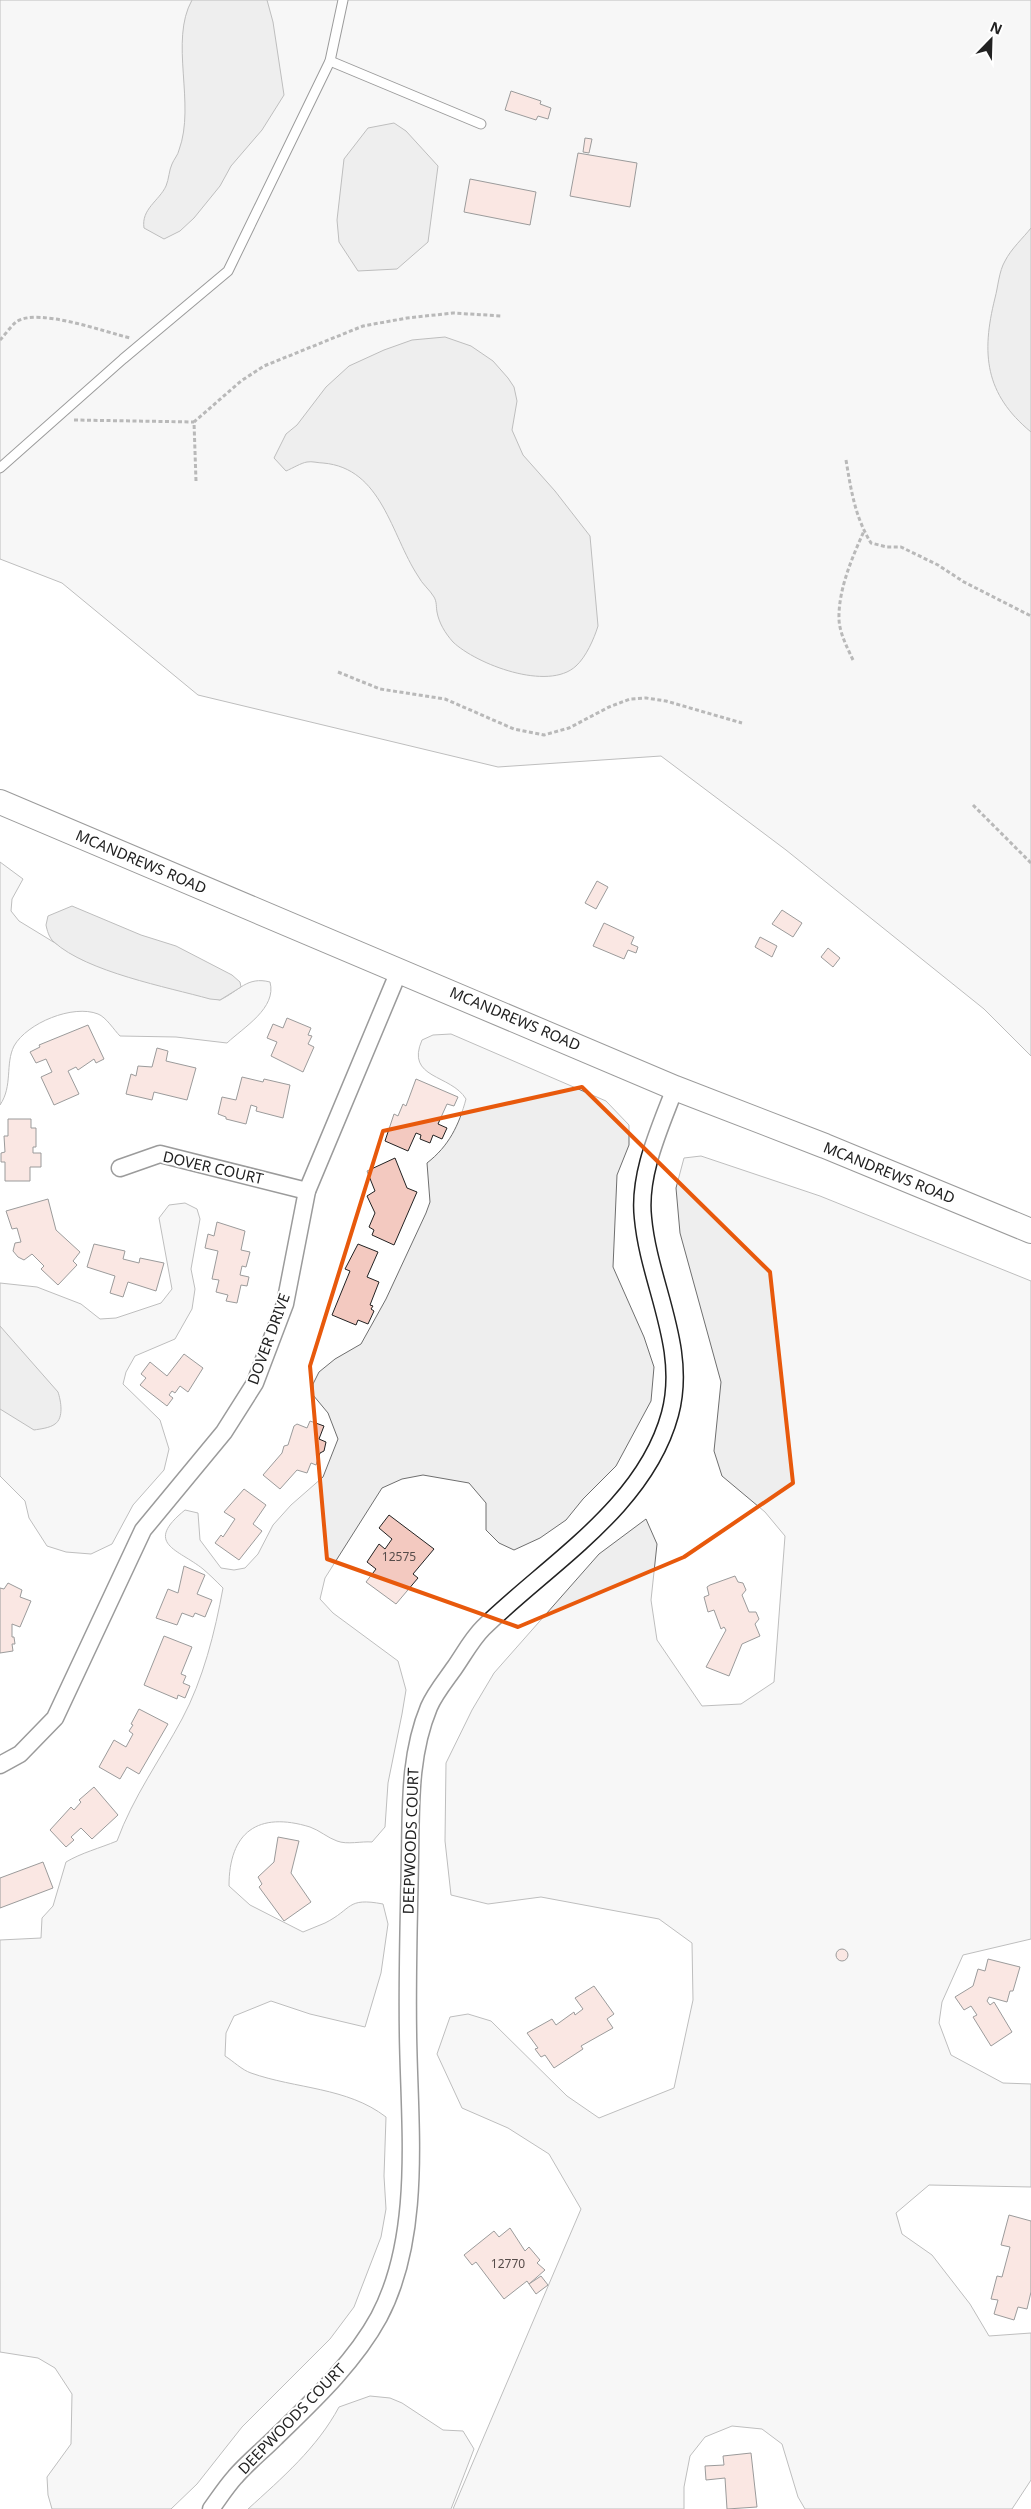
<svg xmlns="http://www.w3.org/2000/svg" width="1031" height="2509" viewBox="0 0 1031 2509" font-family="'Noto Sans',sans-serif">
	<rect width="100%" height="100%" fill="#fff"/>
	<g fill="#eee" stroke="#6f6f6f">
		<path d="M0 0H1031V1056L984 1009 786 850 661 756 498 767 198 695 62 583 0 559Z"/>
		<path d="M0 862 23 879 12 899 11 911 19 921 83 960 121 974 220 1000C239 991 247 976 270 982 277 1008 244 1027 227 1043L176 1037 120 1036C114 1030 106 1017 98 1014 73 1004 27 1023 14 1046 5 1064 13 1086 0 1105Z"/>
		<path d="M451 1034 606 1101 629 1125V1145L617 1175 613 1267 644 1337 654 1367 651 1401 616 1466 583 1499 566 1520 540 1538 514 1550 499 1543 486 1530V1503L469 1483 423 1475 402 1479 382 1488 325 1578 320 1599 333 1613 398 1661 406 1690 402 1714 388 1783 385 1827 372 1842C362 1841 347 1845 337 1841 328 1838 319 1830 310 1827 258 1811 229 1832 229 1886L250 1905 303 1932C310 1929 318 1926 325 1923 353 1909 346 1897 383 1904L388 1924 381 1973 365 2027 310 2014 271 2001 234 2016 226 2033 225 2056C233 2061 242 2070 251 2073 296 2089 347 2087 386 2117L384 2176 386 2209 381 2237 354 2307 330 2339 242 2427 197 2484 171 2509H52L48 2495 47 2477 71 2444 72 2394 55 2368 38 2358 0 2352V1940L41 1938 42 1918 53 1906 66 1862C81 1853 100 1848 117 1841 133 1797 160 1760 182 1719 203 1680 215 1632 223 1588 216 1581 210 1575 203 1569 178 1549 143 1544 185 1510L198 1513 200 1540 221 1568 234 1570 245 1568 258 1554 273 1525 291 1505 323 1477 338 1439 328 1413 313 1395V1384L319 1372 335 1359 361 1344 386 1299 426 1213 430 1202 427 1163C449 1146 459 1125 466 1099 451 1074 405 1079 422 1040L433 1035Z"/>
		<path d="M701 1156 820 1196 1031 1281V1939L963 1955 942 2002 939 2023 951 2055 1003 2083 1031 2084V2187L929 2185 896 2213 902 2234 932 2255 970 2304 989 2336 1031 2333V2480L1012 2509H805L798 2497 782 2444 762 2429 732 2426 705 2437 690 2456 684 2487V2509H453L581 2209 549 2154 508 2128 462 2108 437 2054 450 2017 468 2014 491 2021 567 2096 599 2118 674 2088 693 2000 692 1943 659 1919 541 1897 488 1904 451 1895 445 1841 446 1763 472 1710 494 1673 599 1554 646 1519 657 1544 651 1600 657 1640 702 1706 741 1704 774 1682 785 1536 765 1512 722 1476 714 1451 721 1382 680 1233 676 1188 684 1158Z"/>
		<path d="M185 1203 197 1209 200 1219 191 1269 195 1289 192 1309 175 1339 135 1356 126 1372 123 1384 160 1420 169 1449 164 1470 133 1505 112 1544 91 1554 66 1552 47 1546 29 1518 25 1501 0 1476V1283L37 1287 81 1304 100 1319 116 1318 161 1303 172 1289 159 1218 169 1205Z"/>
		<path d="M370 2396 390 2398 402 2403 443 2430 463 2431 474 2449 451 2509H248C282 2478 317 2448 339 2407Z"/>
	</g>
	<g fill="#d9d9d9" stroke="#6f6f6f">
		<path d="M192 0H267L273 22 284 95 262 130 231 166 220 186 194 218 180 231 164 239 144 228C141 209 159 201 166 186 169 179 169 170 172 164 174 159 178 155 179 150 196 104 169 41 192 0Z"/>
		<path d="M394 123 406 131 438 166 428 242 397 269 358 271 339 242 337 220 344 159 368 128Z"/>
		<path d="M1031 228V432C985 394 981 354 995 298 998 287 999 271 1005 261 1011 249 1023 238 1031 228Z"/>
		<path d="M445 337 471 346 493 361 508 378 514 387 517 401 512 430 523 455 555 491 590 536 598 626C594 639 586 657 576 666 548 692 476 664 453 642 445 633 439 623 437 612 436 607 437 602 434 597 430 590 422 584 418 576 391 535 382 468 323 463 318 463 312 461 307 462 301 463 293 468 286 471L274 458 286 434 297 425 326 387 349 366 384 350 412 340Z"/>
		<path d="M72 906 141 935 176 946 232 975 240 982 241 987 220 1000 210 999C167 987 87 972 54 942 49 938 47 930 46 925L48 916Z"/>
		<path d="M0 1326 58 1392C61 1401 64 1418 55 1424 50 1428 40 1429 34 1430L0 1409Z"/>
	</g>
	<g fill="#f3c9c0" stroke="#222">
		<path d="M511 91 541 101 540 104 551 108 548 119 538 116 536 120 505 110Z"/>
		<path d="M585 138 592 139 589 153 583 152Z"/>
		<path d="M578 153 637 163 630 207 570 196Z"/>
		<path d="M470 179 536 192 530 225 464 212Z"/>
		<path d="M597 881 608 887 596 909 585 903Z"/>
		<path d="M782 910 802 923 793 937 772 924Z"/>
		<path d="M604 923 634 937 631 944 638 947 636 953 628 950 624 959 593 946Z"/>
		<path d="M760 937 777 946 772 957 755 947Z"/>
		<path d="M828 948 840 958 833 967 821 957Z"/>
		<path d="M287 1018 311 1028 308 1035 312 1036 308 1044 314 1047 303 1072 271 1056 277 1042 267 1038 273 1024 283 1028Z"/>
		<path d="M88 1025 104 1059 96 1063 94 1059 78 1070 76 1067 68 1071 79 1094 54 1105 41 1077 52 1072 46 1059 36 1063 30 1052 40 1047 39 1045Z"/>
		<path d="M157 1048 168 1051 166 1061 196 1068 187 1100 154 1092 152 1100 126 1094 131 1074 136 1076 138 1066 152 1067Z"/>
		<path d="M242 1077 263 1082 264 1079 290 1085 283 1118 256 1111 257 1107 251 1105 246 1124 226 1119V1117L218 1114 222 1097 236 1100Z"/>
		<path d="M416 1079 458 1097 454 1106 447 1104 438 1124 447 1128 442 1139 433 1135 430 1143 420 1139 421 1135 416 1133 408 1151 385 1141 394 1114 398 1116 403 1104 406 1106Z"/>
		<path d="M8 1119H31V1128H36V1147H33V1153H41V1167H30V1181H5V1162H1V1153L5 1152 4 1136H8Z"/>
		<path d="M395 1158 407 1188 417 1192 394 1245 372 1235 374 1230 369 1227 375 1213 367 1196 375 1191 367 1171Z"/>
		<path d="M48 1199 56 1230 80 1252 73 1261 77 1265 58 1285 41 1269 44 1266 32 1254 24 1260 18 1257 13 1251 15 1243 21 1242 17 1228 12 1229 6 1211Z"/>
		<path d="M217 1222 245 1231 241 1250 250 1252 246 1267 242 1266 240 1275 249 1277 247 1286 241 1285 237 1303 226 1301 228 1295 216 1292 219 1280 212 1279 218 1251 205 1248 208 1234 214 1236Z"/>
		<path d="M94 1244 125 1251 123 1259 139 1263 140 1258 164 1263 156 1291 128 1282 123 1297 110 1293 115 1276 87 1267Z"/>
		<path d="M358 1244 378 1252 367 1277 379 1282 370 1305 373 1306 371 1309 374 1311 368 1324 358 1320 356 1325 332 1315 350 1271 345 1269Z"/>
		<path d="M184 1354 203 1368 188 1392 180 1386 175 1393 172 1391 169 1395 173 1398 167 1406 140 1385 146 1378 141 1374 150 1362 167 1376Z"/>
		<path d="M310 1421 324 1426 319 1439 326 1442 324 1451 320 1453 316 1465 311 1463 307 1473 297 1470 280 1489 263 1475 282 1453 284 1446 288 1445 294 1426 297 1424 307 1428Z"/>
		<path d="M244 1489 266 1505 253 1524 262 1531 239 1560 215 1543 221 1535 223 1537 235 1519 224 1512Z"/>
		<path d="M389 1515 434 1549 413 1574 418 1578 396 1604 366 1582 376 1569 367 1562 379 1544 385 1549 392 1539 379 1528Z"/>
		<path d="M184 1566 205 1575 197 1594 212 1600 205 1617 195 1613 193 1617 182 1613 177 1625 156 1618 168 1589 178 1593Z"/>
		<path d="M735 1576 738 1582 743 1583 746 1590 742 1595 749 1612H756L759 1619 755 1624 760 1636 742 1644 729 1676 706 1667 726 1630 724 1627 721 1629 714 1610 708 1612 704 1597 709 1595 707 1587 710 1585Z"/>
		<path d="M8 1583 22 1590 20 1597 31 1601 20 1627 12 1624V1637H14L15 1644H12L13 1651 0 1653V1588L4 1589Z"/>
		<path d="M164 1636 192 1647 181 1674 186 1676 183 1683 190 1686 185 1698 178 1695 177 1699 144 1685Z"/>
		<path d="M139 1709 168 1724 139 1774 127 1767 120 1779 99 1767 114 1740 126 1747 133 1734 129 1731 133 1725 131 1724Z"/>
		<path d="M94 1787 118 1815 92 1839 81 1828 71 1837 74 1840 66 1847 50 1830 71 1807 74 1810 81 1802 79 1800Z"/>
		<path d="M278 1837 299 1841 291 1873 311 1902 284 1921 259 1887 262 1884 258 1877 274 1862Z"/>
		<path d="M43 1862 53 1888 0 1908V1878Z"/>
		<circle cx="842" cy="1955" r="6"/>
		<path d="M988 1959 1020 1967 1013 1991H1010L1007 2002 989 1997 987 2001 990 2005 994 2002 1012 2032 991 2046 973 2017 977 2015 971 2006 964 2010 955 1997 973 1986 978 1969 985 1971Z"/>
		<path d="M594 1986 614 2014 607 2019 613 2028 581 2046 583 2049 554 2068 545 2055 541 2057 535 2049 538 2048 527 2033 552 2019 556 2025 574 2012 575 2015 583 2009 575 1998Z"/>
		<path d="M1009 2215 1031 2221V2292L1027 2309 1018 2307 1014 2320 994 2314 998 2300 991 2299 997 2276 1002 2277 1010 2247 1001 2245Z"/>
		<path d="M510 2228 525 2251 529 2247 540 2260 537 2263 545 2270 529 2284 527 2281 504 2299 476 2262 472 2265 464 2255 494 2231 499 2237Z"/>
		<path d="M541 2276 548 2285 536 2294 529 2284Z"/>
		<path d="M751 2453 757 2507 727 2509 725 2478 706 2480 705 2466 724 2465 723 2456Z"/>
	</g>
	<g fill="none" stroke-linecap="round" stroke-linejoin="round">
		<g stroke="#222" stroke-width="11">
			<g id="lane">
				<path d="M330 61 481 124"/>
				<path d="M0 468 123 359 228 271 330 61 343 0"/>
			</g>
		</g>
		<g stroke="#222" stroke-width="19">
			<g id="street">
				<path d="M120 1168 160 1154 307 1191"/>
				<path d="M0 1765 20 1754 55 1718 143 1530 224 1432 255 1383 285 1304 307 1191 399 971"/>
				<path d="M211 2509C219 2498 226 2487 235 2477 247 2463 262 2451 275 2438 312 2402 354 2363 379 2317 423 2234 409 2124 408 2033 407 1974 409 1916 410 1857 411 1806 409 1755 429 1707 435 1693 446 1680 455 1667 464 1654 472 1639 483 1628 548 1564 645 1507 670 1414 688 1347 649 1284 643 1218 638 1174 660 1128 675 1088"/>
			</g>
		</g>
		<g stroke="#222" stroke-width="26">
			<path id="secondary" d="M0 802 675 1088 825 1146 1031 1231"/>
		</g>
		<g stroke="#646464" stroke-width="3" stroke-dasharray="4 2.5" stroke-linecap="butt">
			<path d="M0 340C5 335 10 327 16 322 37 307 105 332 130 338"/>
			<path d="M74 420 194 422"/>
			<path d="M846 460C851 490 855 517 871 543L887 547H901L938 565 964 582 1031 616"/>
			<path d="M196 481 194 422 241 381 264 366 363 326 407 318 453 313 502 316"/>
			<path d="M853 660C847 647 840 634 839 620 838 590 852 558 864 531"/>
			<path d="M338 672 380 689 445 699 514 729 544 735 569 728 609 707 630 699 646 698 666 701 742 723"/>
			<path d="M973 805 1031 863"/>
		</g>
		<use href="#lane" stroke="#fff" stroke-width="9"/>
		<use href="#street" stroke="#fff" stroke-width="16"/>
		<use href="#secondary" stroke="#fff" stroke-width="24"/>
	</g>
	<path d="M0 0H1031V2509H0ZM582 1087 770 1272 793 1483 684 1557 518 1627 327 1559 310 1366 383 1131Z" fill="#fff" fill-opacity=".55" fill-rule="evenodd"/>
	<path fill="none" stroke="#e8590c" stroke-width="4" stroke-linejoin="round" d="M582 1087 770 1272 793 1483 684 1557 518 1627 327 1559 310 1366 383 1131Z"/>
	<g text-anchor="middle" stroke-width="4" stroke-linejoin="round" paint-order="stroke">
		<g font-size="12" fill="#564c4a">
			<text x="399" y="1561">12575</text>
			<text x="508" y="2268">12770</text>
		</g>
		<g font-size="15" fill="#222" stroke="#fff">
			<text transform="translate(141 862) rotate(23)" y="5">MCANDREWS ROAD</text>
			<text transform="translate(515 1019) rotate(23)" y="5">MCANDREWS ROAD</text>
			<text transform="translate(213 1168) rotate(13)" y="5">DOVER COURT</text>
			<text transform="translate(889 1173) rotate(22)" y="5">MCANDREWS ROAD</text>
			<text transform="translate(269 1339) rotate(-70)" y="5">DOVER DRIVE</text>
			<text transform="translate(411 1841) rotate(-88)" y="5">DEEPWOODS COURT</text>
			<text transform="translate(292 2419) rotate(-46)" y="5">DEEPWOODS COURT</text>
		</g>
	</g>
	<g transform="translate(991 40) rotate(23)" stroke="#ffffff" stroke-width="4" paint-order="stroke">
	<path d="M0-4L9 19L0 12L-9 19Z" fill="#222222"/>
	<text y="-8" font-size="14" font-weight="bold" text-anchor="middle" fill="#222222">N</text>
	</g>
</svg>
